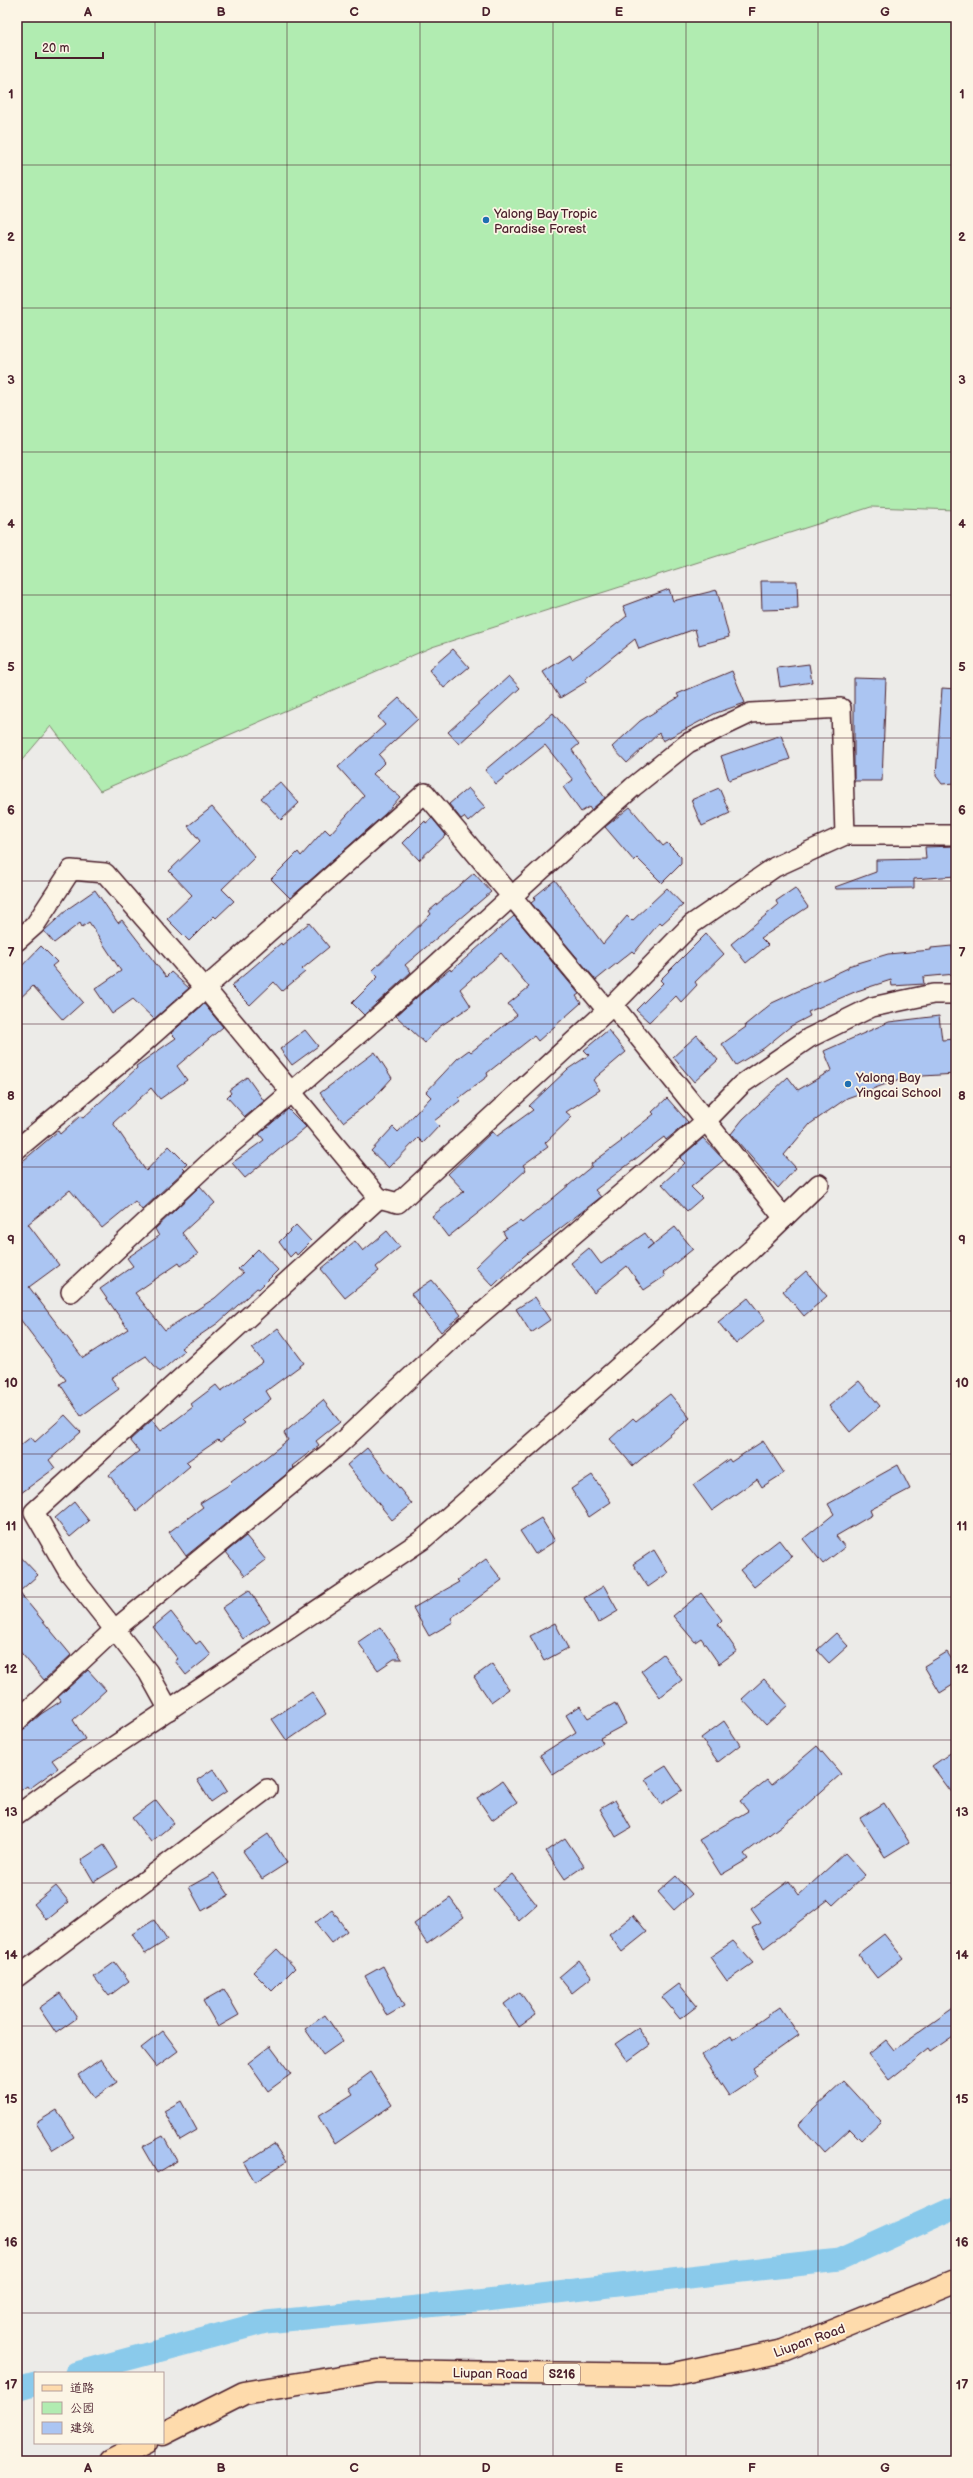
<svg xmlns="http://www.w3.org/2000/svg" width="973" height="2478" viewBox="0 0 973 2478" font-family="'Balsamiq Sans','LXGW WenKai TC',sans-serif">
	<rect width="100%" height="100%" fill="#ecebe8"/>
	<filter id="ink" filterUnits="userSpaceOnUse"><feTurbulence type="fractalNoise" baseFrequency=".025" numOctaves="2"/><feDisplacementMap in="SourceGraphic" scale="8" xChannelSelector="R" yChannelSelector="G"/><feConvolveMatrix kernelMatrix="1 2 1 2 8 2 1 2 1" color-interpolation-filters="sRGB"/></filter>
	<g filter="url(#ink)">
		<path fill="#b1ecb1" stroke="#7e866e" d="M17 17H956V510L871 507 432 647 100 791 51 726 17 766Z"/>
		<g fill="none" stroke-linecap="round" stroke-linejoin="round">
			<g stroke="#8acaeb" stroke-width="23">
				<path d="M76 2373 266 2322 478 2301 839 2260 956 2207"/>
				<path d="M17 2389 35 2384"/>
			</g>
		</g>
		<g fill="#abc5f2" stroke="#4a1f2b">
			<path d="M761 581H797L798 609 762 610Z"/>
			<path d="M669 589 673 601 717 590 729 637 699 645 695 629 639 649 635 639 585 679 586 682 560 698 543 672 570 655 572 659 627 616 623 606Z"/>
			<path d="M453 649 469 667 444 688 429 670Z"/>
			<path d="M809 664 812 682 780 687 777 668Z"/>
			<path d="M732 671 745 703 716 713 663 741 659 733 627 763 612 747 640 721 679 697 677 694Z"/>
			<path d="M509 676 520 688 459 744 448 732Z"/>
			<path d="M854 678 886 679 882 781H854Z"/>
			<path d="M942 688 956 689V783L942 784 936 776Z"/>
			<path d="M399 698 418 719 379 755 385 762 373 774 400 797 385 814 290 898 271 879 298 852 301 856 325 829 330 834 364 796 338 767 385 725 378 717Z"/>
			<path d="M553 713 579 744 572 750 605 798 591 810 589 807 581 812 563 787 573 780 545 745 496 784 485 770Z"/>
			<path d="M781 735 790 759 729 780 721 756Z"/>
			<path d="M280 782 299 803 281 820 261 798Z"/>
			<path d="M468 788 485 807 468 822 464 817 461 819 449 804Z"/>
			<path d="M719 788 730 813 702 826 691 800Z"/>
			<path d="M212 807 255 857 222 889 234 901 216 918 214 916 189 941 167 919 192 895 169 871 200 841 188 826Z"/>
			<path d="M630 807 663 846 667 843 681 857V864L662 883 637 858 634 861 605 827Z"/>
			<path d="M432 818 446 835 419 860 403 843 425 821 426 823Z"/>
			<path d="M956 846V876L914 879V888L836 889 835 887 876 872V860L926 859 925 847Z"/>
			<path d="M474 873 491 892 405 965 411 972 364 1015 352 1003 378 977 372 971 431 914 429 911Z"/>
			<path d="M555 880 603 944 627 916 632 921 667 888 683 905 662 924 660 922 634 953 632 951 596 980 531 903 536 899 534 897Z"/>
			<path d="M795 888 808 907 761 938 768 945 746 963 731 944 778 905 776 901Z"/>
			<path d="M95 890 118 923 122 920 166 977 171 972 189 988 154 1019 133 999 112 1014 95 989 121 971 89 922 82 927 80 923 54 943 44 931 69 908Z"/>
			<path d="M514 916 579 994 576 996 581 1003 538 1041 534 1036 487 1073 488 1076 459 1098 461 1100 434 1121 439 1126 423 1143 418 1138 389 1168 371 1151 393 1127 398 1132 431 1097 426 1092 458 1058 469 1050 471 1052 517 1015 508 1004 529 987 501 953 460 989 471 1006 439 1027 425 1043 396 1016 434 982 450 969 451 971Z"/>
			<path d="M309 923 329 947 302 969 305 972 282 991 274 982 250 1005 231 986 281 943 282 945Z"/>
			<path d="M706 934 724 954 695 982 697 985 681 1002 676 996 649 1022 636 1010 663 983 660 980Z"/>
			<path d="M41 946 57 962 52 966 83 1002 63 1020 33 986 17 1001V971Z"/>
			<path d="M952 946 955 974 923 977 924 984 892 986 891 980 857 991 808 1012 810 1016 791 1026 764 1048 736 1065 722 1044 746 1027 745 1025 772 1003 848 968V966L888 954 931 950V948Z"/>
			<path d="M204 1004 223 1027 177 1066 187 1080 160 1099 151 1088 113 1123 146 1171 169 1146 187 1164 183 1168 185 1170 142 1210 135 1201 102 1228 70 1190 28 1224 59 1265 29 1287 83 1358 128 1329 100 1289 133 1266 127 1258 159 1236 155 1229 200 1186 215 1203 182 1233 198 1254 181 1266 179 1263 135 1293 165 1330 215 1298 243 1273 238 1269 258 1249 278 1270 259 1289 257 1288 218 1323 181 1348 184 1351 160 1372 146 1356 111 1378 119 1389 81 1416 60 1384 66 1380 17 1315V1166L58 1131 60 1134 80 1116 83 1118 137 1068 136 1066 176 1038 171 1033Z"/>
			<path d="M939 1016 942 1040 956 1039V1074L906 1077 847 1098 810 1124 784 1155 796 1168 778 1188 731 1134 743 1119 788 1077 798 1090 832 1070 824 1051 889 1022Z"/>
			<path d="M305 1030 318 1046 292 1065 280 1049Z"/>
			<path d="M608 1030 626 1052 593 1080 600 1090 566 1112 572 1117 545 1143 548 1147 523 1165 526 1170 482 1210 448 1237 432 1216 464 1191 448 1174 492 1132 497 1136 533 1110 529 1106 568 1069 589 1055 584 1050Z"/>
			<path d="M697 1035 718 1060 694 1082 673 1057Z"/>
			<path d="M375 1052 392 1078 373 1099 343 1122 320 1093Z"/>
			<path d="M247 1077 264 1101 245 1117 227 1097 231 1093 229 1090Z"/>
			<path d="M667 1098 688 1122 666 1140 664 1137 595 1190 601 1197 523 1257 493 1286 475 1267 506 1237 503 1232 520 1221 522 1223 552 1199 592 1166 591 1164 622 1141 621 1140 654 1114 652 1112Z"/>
			<path d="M288 1109 306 1127 245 1178 232 1163 264 1140 259 1134Z"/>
			<path d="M703 1138 724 1160 691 1187 702 1198 687 1211 662 1184 685 1163 680 1158Z"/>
			<path d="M296 1225 311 1241 297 1255 295 1252 290 1257 279 1242Z"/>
			<path d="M675 1227 693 1249 663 1273 665 1276 644 1290 627 1266 594 1293 571 1263 589 1248 601 1264 645 1233 653 1244 647 1249Z"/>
			<path d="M387 1231 400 1247 376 1267 379 1271 345 1298 321 1269 355 1241 363 1251Z"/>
			<path d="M806 1271 827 1296 804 1316 783 1291Z"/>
			<path d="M432 1280 461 1315 441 1332 411 1294Z"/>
			<path d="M535 1297 550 1320 531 1333 516 1309Z"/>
			<path d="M748 1298 765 1320 736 1344 718 1322Z"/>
			<path d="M278 1328 304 1363 266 1391 271 1399 242 1420 245 1423 220 1442 218 1440 186 1462 190 1466 137 1511 109 1475 139 1451 130 1440 152 1420 161 1431 193 1407 191 1404 216 1385 221 1391 263 1362 252 1348Z"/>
			<path d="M859 1381 880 1406 850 1432 829 1406Z"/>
			<path d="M670 1394 690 1418 633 1466 610 1439 633 1418 636 1421Z"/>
			<path d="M323 1400 340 1422 316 1441 319 1445 292 1466 294 1468 186 1556 169 1532 203 1507 200 1503 232 1483 231 1481 245 1471 246 1473 288 1440 284 1433Z"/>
			<path d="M65 1415 81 1432 49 1460 55 1468 17 1496V1448L31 1437 35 1442Z"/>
			<path d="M763 1441 784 1473 762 1487 757 1479 712 1511 693 1485 729 1459 731 1462Z"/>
			<path d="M367 1448 412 1504 392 1520 347 1465Z"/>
			<path d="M898 1465 910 1489 870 1510 872 1515 836 1536 845 1547 823 1564 803 1539 834 1514 828 1504Z"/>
			<path d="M592 1475 611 1502 589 1517 571 1489Z"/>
			<path d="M74 1502 89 1521 70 1537 55 1518Z"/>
			<path d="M541 1518 555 1541 535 1554 520 1531Z"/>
			<path d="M246 1536 266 1560 245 1576 226 1552Z"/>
			<path d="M779 1540 792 1557 754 1587 740 1570Z"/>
			<path d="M654 1550 668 1573 648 1587 633 1564Z"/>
			<path d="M17 1553 38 1575 19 1592 71 1655 44 1680 17 1648Z"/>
			<path d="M486 1559 502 1580 451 1618 453 1622 429 1636 413 1608 459 1582 457 1580Z"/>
			<path d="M604 1586 618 1611 598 1623 584 1598Z"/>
			<path d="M249 1590 270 1621 243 1639 222 1608Z"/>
			<path d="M701 1593 722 1620 718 1624 737 1651 719 1664 701 1638 695 1642 673 1616Z"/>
			<path d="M171 1612 196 1644 200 1641 211 1655 186 1675 175 1661 178 1659 153 1627Z"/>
			<path d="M555 1623 568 1648 544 1661 530 1636Z"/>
			<path d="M380 1627 402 1659H394L378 1670 358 1642Z"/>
			<path d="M836 1633 848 1646 829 1663 817 1650Z"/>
			<path d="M947 1652 956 1666V1683L940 1693 924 1666Z"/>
			<path d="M663 1654 682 1680 660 1697 641 1671Z"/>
			<path d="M492 1664 509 1689 491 1702 474 1677Z"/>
			<path d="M88 1670 106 1690 73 1720 85 1739 52 1760 58 1768 29 1789 27 1786 17 1793V1732L24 1729 41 1714 61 1701 58 1697Z"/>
			<path d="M764 1679 788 1705 766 1725 742 1699Z"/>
			<path d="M312 1692 326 1714 287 1741 272 1719Z"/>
			<path d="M615 1703 626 1724 600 1738 603 1743 553 1775 540 1755 576 1732 566 1715 580 1706 588 1718Z"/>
			<path d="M724 1721 740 1745 718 1762 701 1738Z"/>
			<path d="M817 1746 841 1774 795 1815 744 1854 748 1859 721 1875 699 1840 748 1811 740 1801 767 1780 771 1785Z"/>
			<path d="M956 1749V1798L932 1766Z"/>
			<path d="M666 1766 682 1790 661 1804 645 1779Z"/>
			<path d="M213 1769 227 1791 211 1802 197 1780Z"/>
			<path d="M502 1781 517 1802 492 1820 477 1798Z"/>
			<path d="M156 1800 174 1823 151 1842 132 1818Z"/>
			<path d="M615 1800 631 1828 616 1837 600 1809Z"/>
			<path d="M884 1803 909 1842 885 1857 860 1818Z"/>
			<path d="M268 1834 287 1863 262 1879 243 1851Z"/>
			<path d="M565 1838 584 1866 565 1879 546 1851Z"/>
			<path d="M104 1845 118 1867 94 1882 81 1860Z"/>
			<path d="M845 1853 865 1875 833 1905 828 1900 764 1948 752 1928 761 1923 751 1909 789 1881 799 1895Z"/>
			<path d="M214 1873 229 1895 202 1911 189 1887Z"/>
			<path d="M512 1874 537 1905 519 1921 493 1889Z"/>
			<path d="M676 1876 692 1894 674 1910 658 1892Z"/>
			<path d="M56 1886 69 1902 47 1920 34 1904Z"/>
			<path d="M450 1898 464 1917 427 1944 414 1924Z"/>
			<path d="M332 1910 347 1931 331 1943 315 1923Z"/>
			<path d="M633 1915 647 1932 622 1952 609 1935Z"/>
			<path d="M154 1920 167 1940 145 1954 132 1934Z"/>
			<path d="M884 1934 903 1958 877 1978 858 1954Z"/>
			<path d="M733 1941 753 1963 727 1981 710 1957Z"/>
			<path d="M277 1949 295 1968 272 1991 253 1972Z"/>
			<path d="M579 1960 592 1977 572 1993 559 1977Z"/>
			<path d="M115 1962 129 1981 109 1996 94 1977Z"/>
			<path d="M383 1966 404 2006 387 2016 365 1976Z"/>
			<path d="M679 1984 697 2006 680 2019 662 1997Z"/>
			<path d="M224 1989 239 2015 218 2027 203 2001Z"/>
			<path d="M520 1992 536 2015 519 2027 504 2004Z"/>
			<path d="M60 1993 77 2018 56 2033 39 2008Z"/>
			<path d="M956 2006V2034L930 2052 928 2049 889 2080 869 2054 886 2040 894 2050Z"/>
			<path d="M780 2007 799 2035 752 2068 757 2077 729 2096 702 2055 731 2036 733 2040Z"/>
			<path d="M325 2015 343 2041 323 2055 305 2029Z"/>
			<path d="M638 2028 650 2045 628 2061 615 2044Z"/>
			<path d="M163 2031 178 2051 156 2067 141 2048Z"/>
			<path d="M270 2046 291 2074 268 2091 248 2063Z"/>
			<path d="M101 2059 117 2082 94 2098 78 2075Z"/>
			<path d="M371 2072 392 2105 335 2144 318 2116 353 2094 349 2088Z"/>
			<path d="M844 2081 881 2121 861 2140 850 2129 824 2153 798 2124Z"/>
			<path d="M181 2101 197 2130 180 2140 164 2111Z"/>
			<path d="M57 2110 74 2137 53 2150 36 2123Z"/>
			<path d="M163 2136 177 2161 157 2173 142 2147Z"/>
			<path d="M274 2144 286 2162 255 2182 244 2163Z"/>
		</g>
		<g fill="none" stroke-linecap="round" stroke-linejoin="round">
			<g stroke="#4a1f2b" stroke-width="22">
				<g id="minor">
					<path d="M17 941 35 925 71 870 105 873 205 988 379 1198"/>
					<path d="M17 1149 123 1061 425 793 606 1009"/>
					<path d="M784 1218 613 1005 692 924 775 867 845 835H956"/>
					<path d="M71 1292 209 1163 384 1012 633 787 688 743 751 713 841 708 845 835"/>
					<path d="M169 1710 148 1672 68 1571 34 1512 379 1198 398 1203 613 1005"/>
					<path d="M17 1721 114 1630 335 1448 448 1342 706 1121 742 1084 809 1038 872 1007 933 994H956"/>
					<path d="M17 1815 92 1761 422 1540 751 1250 819 1184"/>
					<path d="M17 1977 267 1789"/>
				</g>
			</g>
			<g stroke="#4a1f2b" stroke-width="25">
				<g id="primary">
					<path d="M163 2434 244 2393 378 2371 669 2375 783 2351 956 2281"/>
					<path d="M111 2461 146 2443"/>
				</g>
			</g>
			<use href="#minor" stroke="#fcf5e5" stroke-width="19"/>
			<use href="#primary" stroke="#fedbac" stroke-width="22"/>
		</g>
	</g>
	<path fill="none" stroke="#4a1f2b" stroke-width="1" stroke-opacity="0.55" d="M155 17V2373M287 17V2461M420 17V2461M553 17V2461M686 17V2461M818 17V2461M17 165H956M17 308H956M17 452H956M17 595H956M17 738H956M17 881H956M17 1024H956M17 1167H956M17 1311H956M17 1454H956M17 1597H956M17 1740H956M17 1883H956M17 2026H956M17 2170H956M17 2313H956M155 2443V2461"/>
	<g fill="#1f6fb2" stroke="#fcf5e5" stroke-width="1.5">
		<circle cx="486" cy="220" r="4"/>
		<circle cx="848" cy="1084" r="4"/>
	</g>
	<g text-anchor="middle" stroke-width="3.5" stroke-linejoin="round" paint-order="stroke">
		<rect fill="#fcf5e5" stroke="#7f5f63" stroke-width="1" x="544" y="2364" width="36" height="20" rx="3"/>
		<g font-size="12" font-weight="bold" fill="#4a1f2b">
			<text x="562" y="2378">S216</text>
		</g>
		<g font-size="13" fill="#4a1f2b" stroke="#fcf5e5" text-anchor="start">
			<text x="494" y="218">Yalong Bay Tropic<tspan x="494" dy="15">Paradise Forest</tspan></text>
			<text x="856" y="1082">Yalong Bay<tspan x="856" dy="15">Yingcai School</tspan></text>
		</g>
		<g font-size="13" fill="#4a1f2b" stroke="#fcf5e5">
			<text transform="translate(809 2340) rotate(-20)" y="5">Liupan Road</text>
			<text transform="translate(490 2373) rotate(1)" y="5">Liupan Road</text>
		</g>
	</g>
	<rect width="973" height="2478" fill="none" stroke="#fcf5e5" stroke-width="44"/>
	<rect x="34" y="2372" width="130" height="72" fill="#fcf5e5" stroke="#b59f9b"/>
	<rect x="42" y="2385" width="20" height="6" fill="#fedbac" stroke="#b59f9b"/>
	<text x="70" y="2392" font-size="12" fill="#4a1f2b">道路</text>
	<rect x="42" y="2402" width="20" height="12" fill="#b1ecb1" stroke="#b59f9b"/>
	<text x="70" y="2412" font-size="12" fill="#4a1f2b">公园</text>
	<rect x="42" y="2422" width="20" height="12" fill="#abc5f2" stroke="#b59f9b"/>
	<text x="70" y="2432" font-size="12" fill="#4a1f2b">建筑</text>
	<path d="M36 52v6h67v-6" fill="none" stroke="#4a1f2b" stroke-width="2"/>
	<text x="42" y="52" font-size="12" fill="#4a1f2b" stroke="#fcf5e5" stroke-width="3" paint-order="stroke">20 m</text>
	<rect x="22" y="22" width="929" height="2434" fill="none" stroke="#4a1f2b" stroke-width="1.5"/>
	<g font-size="13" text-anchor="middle" font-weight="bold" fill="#4a1f2b">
		<text x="88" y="16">A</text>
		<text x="221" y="16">B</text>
		<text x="354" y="16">C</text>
		<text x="486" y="16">D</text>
		<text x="619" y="16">E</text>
		<text x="752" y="16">F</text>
		<text x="885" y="16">G</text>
		<text x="11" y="98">1</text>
		<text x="962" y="98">1</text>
		<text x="11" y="241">2</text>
		<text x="962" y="241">2</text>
		<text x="11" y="384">3</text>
		<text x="962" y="384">3</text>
		<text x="11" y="528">4</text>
		<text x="962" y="528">4</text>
		<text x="11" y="671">5</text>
		<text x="962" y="671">5</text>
		<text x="11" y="814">6</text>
		<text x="962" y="814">6</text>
		<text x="11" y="957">7</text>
		<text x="962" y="957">7</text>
		<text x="11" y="1100">8</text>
		<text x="962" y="1100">8</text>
		<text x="11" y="1244">9</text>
		<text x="962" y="1244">9</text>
		<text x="11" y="1387">10</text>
		<text x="962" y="1387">10</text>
		<text x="11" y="1530">11</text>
		<text x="962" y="1530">11</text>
		<text x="11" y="1673">12</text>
		<text x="962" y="1673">12</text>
		<text x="11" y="1816">13</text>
		<text x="962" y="1816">13</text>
		<text x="11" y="1959">14</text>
		<text x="962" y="1959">14</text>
		<text x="11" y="2103">15</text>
		<text x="962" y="2103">15</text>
		<text x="11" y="2246">16</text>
		<text x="962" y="2246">16</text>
		<text x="11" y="2389">17</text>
		<text x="962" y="2389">17</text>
		<text x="88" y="2472">A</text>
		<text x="221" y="2472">B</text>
		<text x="354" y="2472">C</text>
		<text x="486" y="2472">D</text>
		<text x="619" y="2472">E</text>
		<text x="752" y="2472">F</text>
		<text x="885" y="2472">G</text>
	</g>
</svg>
